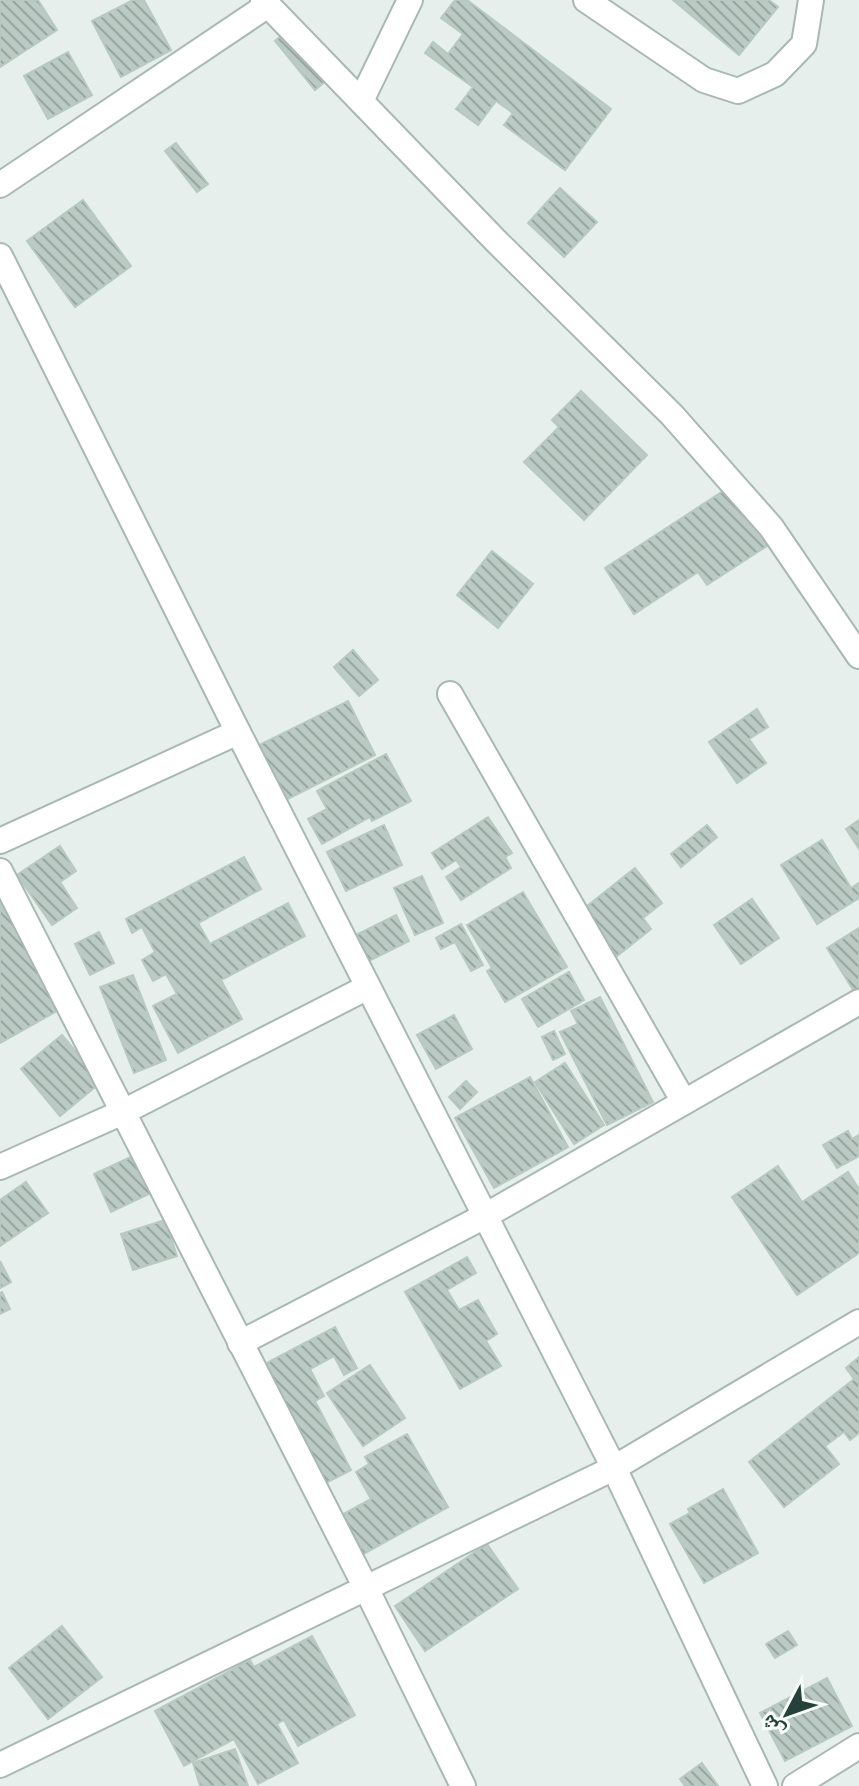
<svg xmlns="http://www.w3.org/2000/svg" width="859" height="1786" viewBox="0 0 859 1786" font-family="Poppins,'Noto Naskh Arabic',sans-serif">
	<defs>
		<pattern id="building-back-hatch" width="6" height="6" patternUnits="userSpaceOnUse" patternTransform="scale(2)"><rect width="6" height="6" fill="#bbcac4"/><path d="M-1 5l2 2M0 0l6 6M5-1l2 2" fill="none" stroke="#98a6a0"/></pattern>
	</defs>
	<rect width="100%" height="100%" fill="#e6efeb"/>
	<g fill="url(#building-back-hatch)" stroke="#b8c9c2" stroke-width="2">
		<path d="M0 0H38L57 30 0 67Z"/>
		<path d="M133 0H144L171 50 121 77 92 21Z"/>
		<path d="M455 0H467L611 109 565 170 504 125 513 113 496 101 478 125 456 109 473 87 425 53 433 42 448 54 463 34 441 18Z"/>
		<path d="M673 0H769L778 7 739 55Z"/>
		<path d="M288 30 328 79 315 90 275 41Z"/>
		<path d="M68 52 92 95 48 119 24 76Z"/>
		<path d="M176 143 208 184 197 192 165 151Z"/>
		<path d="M560 188 597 222 564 257 528 223Z"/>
		<path d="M83 200 131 266 75 307 27 241Z"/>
		<path d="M581 391 647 455 584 520 524 462 559 427 552 420Z"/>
		<path d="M731 486 770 544 707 585 698 572 634 614 605 568Z"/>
		<path d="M492 551 533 584 498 628 457 595Z"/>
		<path d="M353 650 378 680 359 696 334 667Z"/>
		<path d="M348 701 375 755 280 803 253 748Z"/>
		<path d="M757 709 768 727 749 739 766 763 737 783 709 742Z"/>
		<path d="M386 754 411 801 372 821 370 817 322 844 308 819 327 809 317 791Z"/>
		<path d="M488 817 512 853 505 857 511 868 461 900 446 877 461 867 456 860 442 869 432 853Z"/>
		<path d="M859 820V849L846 829Z"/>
		<path d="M384 825 402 865 346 891 327 852Z"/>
		<path d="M707 825 717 837 681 867 671 854Z"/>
		<path d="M822 840 851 888 859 883V898L817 924 781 865Z"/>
		<path d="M60 846 76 871 60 882 77 908 52 925 17 875Z"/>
		<path d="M244 857 261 889 198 923 210 944 288 903 305 936 221 980 242 1019 178 1053 153 1006 177 994 166 974 153 981 142 960 155 952 142 927 132 933 126 919Z"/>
		<path d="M635 868 662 903 643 918 651 929 617 956 581 911Z"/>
		<path d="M422 876 443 923 415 935 394 888Z"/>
		<path d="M0 892 64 1007 0 1043Z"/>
		<path d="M523 892 567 967 505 1002 487 971 492 968 467 925Z"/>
		<path d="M752 899 779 938 741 964 714 925Z"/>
		<path d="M396 915 409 941 367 962 354 936Z"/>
		<path d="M461 924 483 965 471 971 455 942 441 949 436 938Z"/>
		<path d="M859 928V991L855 993 827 948Z"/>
		<path d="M99 932 114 963 90 975 75 944Z"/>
		<path d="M569 972 584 1000 538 1027 522 999Z"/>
		<path d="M133 975 166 1060 134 1073 100 987Z"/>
		<path d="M600 997 653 1102 607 1125 560 1032 578 1024 571 1011Z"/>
		<path d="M454 1015 472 1049 436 1069 417 1035Z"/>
		<path d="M554 1031 565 1054 553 1060 542 1037Z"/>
		<path d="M62 1035 101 1082 60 1116 21 1069Z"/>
		<path d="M565 1063 604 1125 574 1144 535 1082Z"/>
		<path d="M530 1077 568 1147 494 1188 455 1118Z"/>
		<path d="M466 1081 477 1092 460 1109 449 1097Z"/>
		<path d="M848 1131 852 1139 859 1135V1156L837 1168 823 1145Z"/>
		<path d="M137 1154 155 1191 111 1212 94 1174Z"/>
		<path d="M778 1166 802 1202 848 1172 859 1189V1253L797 1295 732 1197Z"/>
		<path d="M26 1182 48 1213 0 1246V1200Z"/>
		<path d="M165 1220 177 1256 133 1270 121 1234Z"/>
		<path d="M467 1257 476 1273 447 1290 459 1310 478 1300 497 1334 486 1341 501 1366 460 1389 405 1292Z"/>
		<path d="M0 1261 11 1282 0 1288Z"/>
		<path d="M2 1292 10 1309 0 1314V1293Z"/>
		<path d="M335 1327 357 1368 344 1375 334 1356 310 1369 324 1396 315 1401 351 1470 324 1484 261 1366Z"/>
		<path d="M859 1357V1433L850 1440 844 1432 825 1446 839 1464 784 1507 749 1462 854 1379 846 1368Z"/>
		<path d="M370 1365 405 1418 363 1446 327 1393Z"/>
		<path d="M407 1434 448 1507 353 1560 331 1521 371 1499 356 1472 369 1464 365 1457Z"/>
		<path d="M723 1489 758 1553 704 1583 670 1524 690 1513 688 1509Z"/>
		<path d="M487 1544 518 1589 425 1651 395 1606Z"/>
		<path d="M62 1626 102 1677 48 1719 9 1668Z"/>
		<path d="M788 1631 797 1645 775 1658 766 1644Z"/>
		<path d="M312 1636 355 1715 298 1746 284 1720 277 1724 298 1763 258 1784 234 1739 184 1766 155 1711 250 1660 254 1667Z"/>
		<path d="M827 1678 852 1726 785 1761 760 1713Z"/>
		<path d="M235 1749 248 1786H200L193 1763Z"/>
		<path d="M702 1763 718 1786H685L680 1779Z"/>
	</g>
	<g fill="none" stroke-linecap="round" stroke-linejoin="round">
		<g stroke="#a8b8b2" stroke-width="28">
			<g id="minor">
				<path d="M263 0 496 241 672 415 771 527 859 656"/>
				<path d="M586 0 704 80 738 91 775 74 804 44 811 0"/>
				<path d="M361 101 410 0"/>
				<path d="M0 185 268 5"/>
				<path d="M0 256 238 732 614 1468 765 1786"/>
				<path d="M450 694 684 1102"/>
				<path d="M0 841 238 732"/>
				<path d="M0 871 366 1588 463 1786"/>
				<path d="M0 1167 123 1112 368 987"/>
				<path d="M240 1343 485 1216 859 1002"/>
				<path d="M0 1765 614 1468 859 1322"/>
				<path d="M795 1786 859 1746"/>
			</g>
		</g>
		<use href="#minor" stroke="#fff" stroke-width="24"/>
	</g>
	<g transform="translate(787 1714) rotate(229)" stroke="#f7fbf9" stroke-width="6" paint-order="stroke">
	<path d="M0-6L14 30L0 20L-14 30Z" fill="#24423a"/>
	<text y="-12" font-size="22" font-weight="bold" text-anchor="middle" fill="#24423a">ش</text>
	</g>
</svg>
